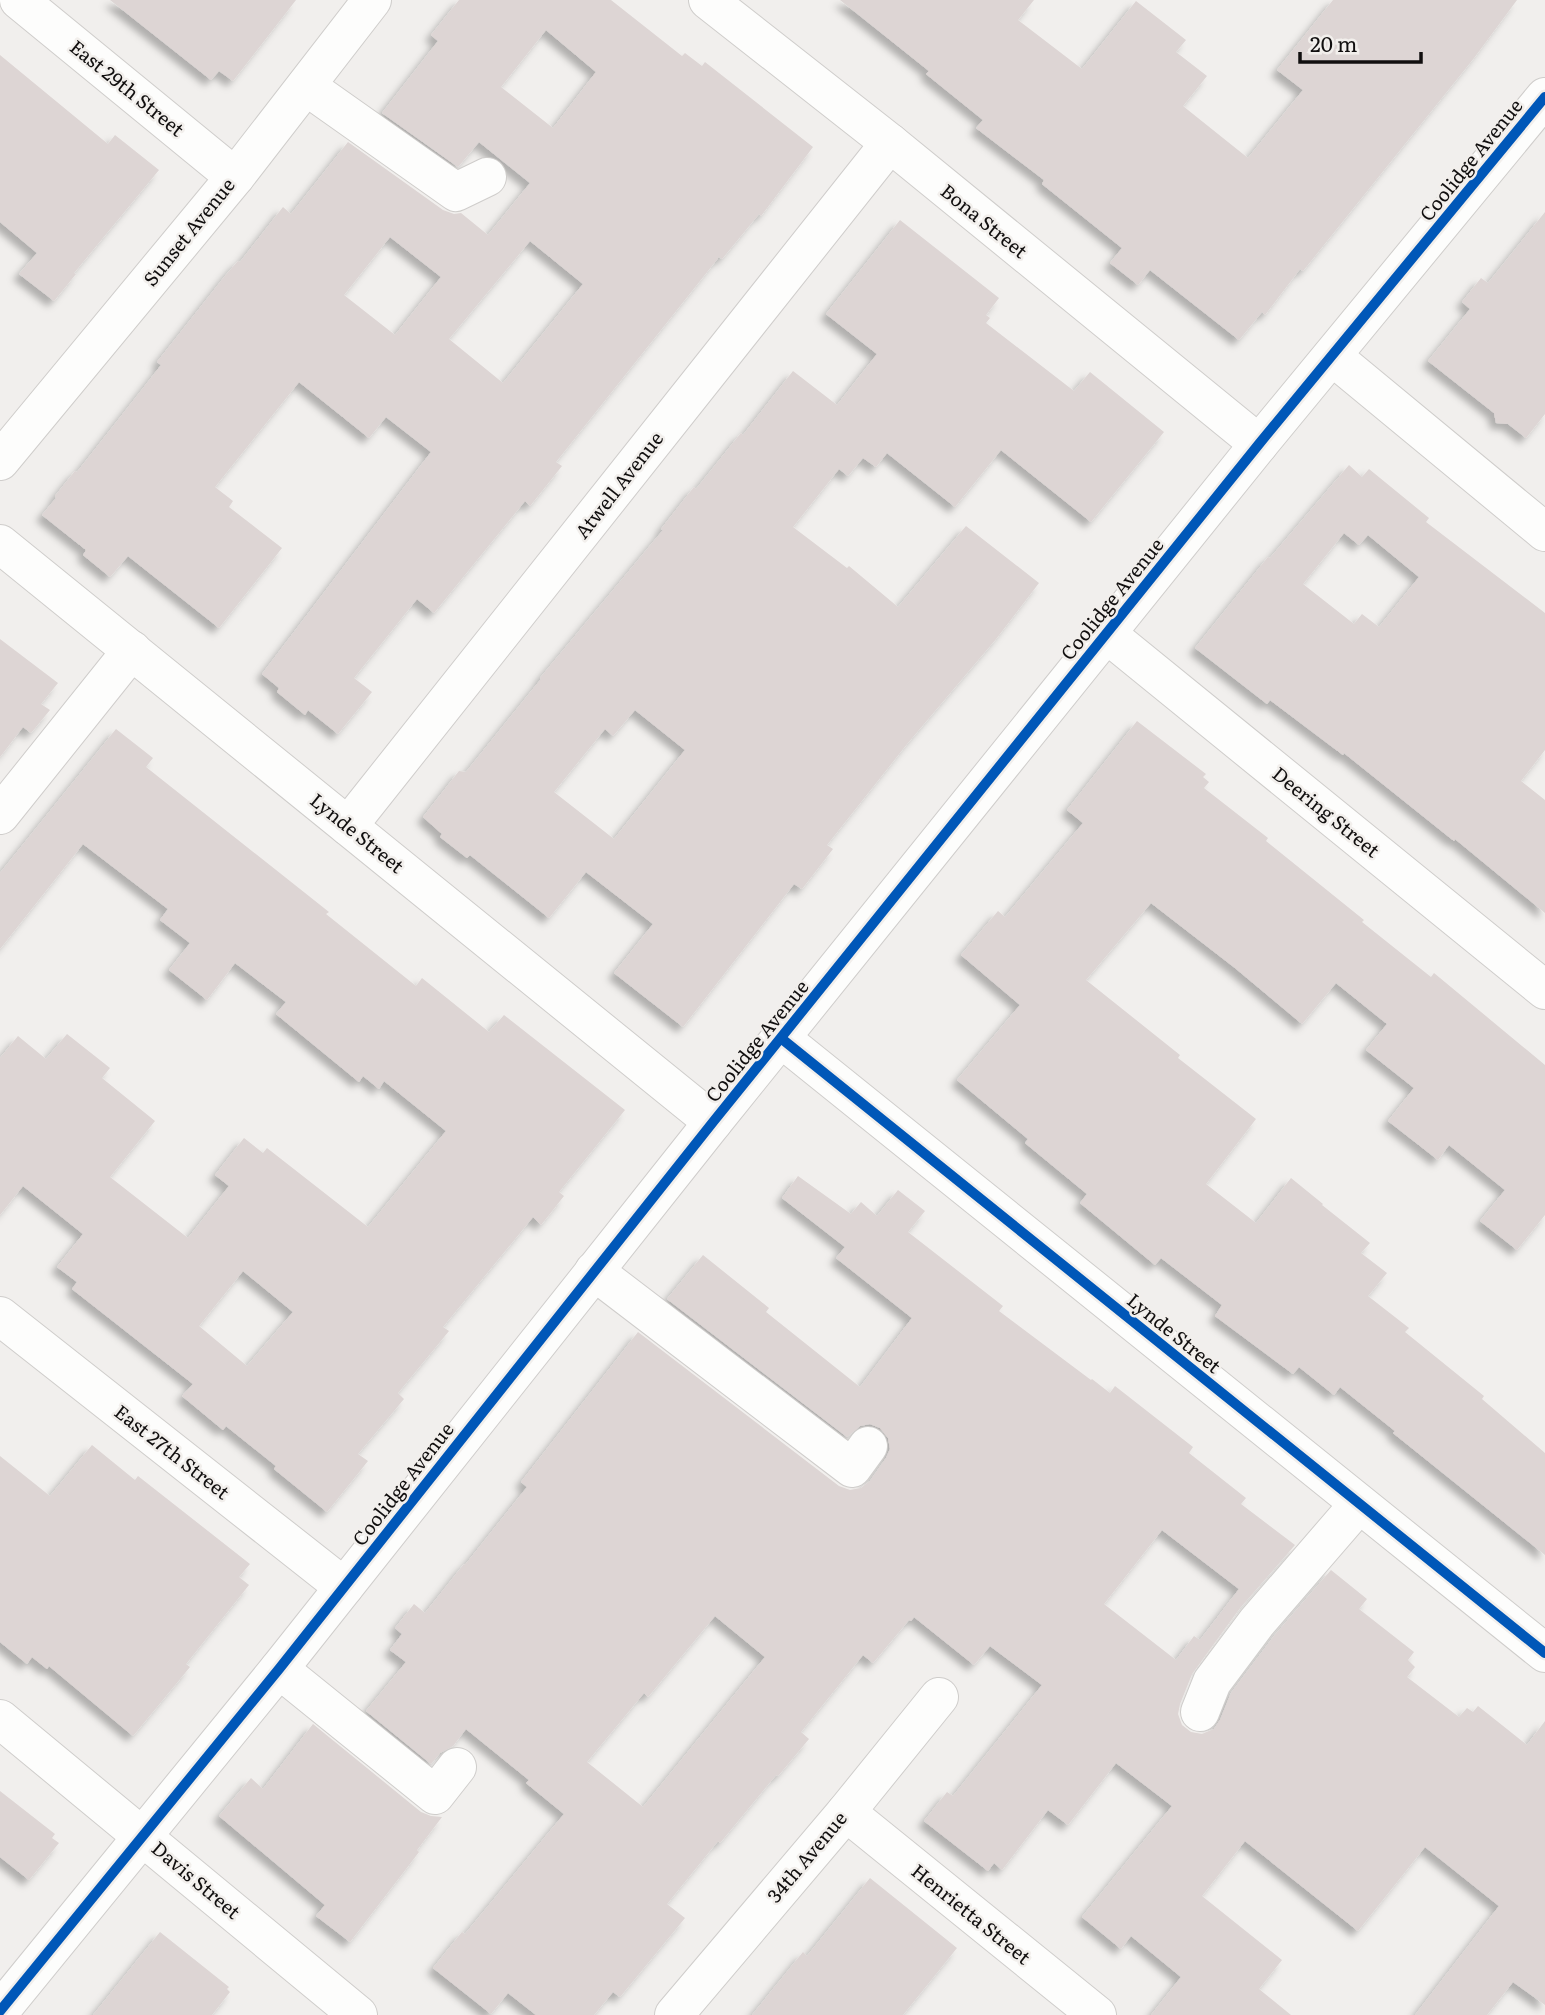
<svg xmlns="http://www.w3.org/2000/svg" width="1545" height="2015" viewBox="0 0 1545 2015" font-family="Literata,serif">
	<defs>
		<filter id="shadow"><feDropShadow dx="-6" dy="6" stdDeviation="3.5" flood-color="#0004"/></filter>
	</defs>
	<rect width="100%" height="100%" fill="#f1efed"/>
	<g fill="#ddd5d4" fill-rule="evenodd" filter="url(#shadow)">
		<path d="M110 0H296L233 81 219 71 211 80Z"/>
		<path d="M459 0H611L682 56 685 53 702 66 705 62 813 147 761 216 759 214 722 259 719 257 556 462 562 466 530 506 525 501 434 613 417 599 354 678 372 692 338 734 308 710 305 715 277 692 279 688 262 674 431 452 386 417 369 438 299 382 215 487 233 501 229 507 282 548 219 628 128 556 110 577 83 555 86 550 42 515 56 498 55 496 75 471 77 472 144 387 161 365 157 362 225 276 238 261 240 262 283 207 291 214 348 142 443 210 454 214 461 213 488 235 530 183 479 142 458 167 382 113 438 41 431 35ZM546 30 596 72 553 128 501 87ZM390 237 441 277 395 335 344 295ZM530 241 583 284 503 383 449 339Z"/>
		<path d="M840 0H1034L1018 20 1082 69 1136 1 1186 40 1176 52 1207 76 1183 106 1248 158 1303 90 1277 70 1333 0H1517L1474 58 1303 271 1300 269 1265 315 1262 312 1239 340 1150 270 1138 285 1110 263 1122 248 1042 184 1044 180 976 128 983 120 926 74 929 71Z"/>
		<path d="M0 55 108 144 115 135 159 170 74 273 76 274 54 301 19 274 37 253 0 222Z"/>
		<path d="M1545 212V414L1526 438 1508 424 1496 423 1494 413 1428 361 1470 309 1462 302 1481 278 1488 283Z"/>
		<path d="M900 220 999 298 986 315 990 318 986 323 1074 391 1090 372 1164 432 1091 522 1001 450 955 507 887 453 876 467 863 458 848 476 839 469 793 527 847 568 849 566 898 607 966 526 1039 583 996 639 907 744 827 845 833 849 802 889 794 884 683 1027 614 973 653 924 586 872 549 918 470 855 467 858 440 837 442 834 423 817 459 771 466 772 541 679 540 678 663 530 661 529 694 487 696 489 741 433 743 435 793 371 837 405 877 354 826 314ZM635 710 685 750 614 839 554 792 605 729 613 736Z"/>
		<path d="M1349 465 1362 477 1369 469 1429 518 1426 522 1545 613V750L1521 781 1545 800V913L1455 839 1454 841 1344 753 1343 755 1270 700 1267 704 1195 648 1268 557 1270 558ZM1344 533 1359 545 1368 535 1419 577 1379 627 1362 614 1354 624 1303 584Z"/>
		<path d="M0 639 58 683 41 704 50 710 31 733 23 727 0 757Z"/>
		<path d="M1137 721 1206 774 1203 777 1209 782 1204 788 1268 838 1266 841 1364 920 1362 922 1431 977 1434 973 1545 1065V1215L1517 1250 1480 1221 1505 1190 1449 1145 1438 1160 1388 1121 1414 1088 1366 1050 1387 1024 1336 983 1302 1024 1235 968 1151 903 1086 980 1180 1055 1178 1058 1256 1119 1206 1184 1256 1223 1291 1178 1323 1204 1322 1205 1370 1243 1361 1253 1387 1273 1368 1296 1409 1328 1405 1332 1484 1396 1482 1399 1545 1453V1555L1393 1433 1395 1431 1340 1387 1334 1395 1299 1367 1293 1374 1215 1316 1222 1305 1161 1258 1155 1265 1080 1203 1087 1194 1025 1143 1028 1139 957 1080 1020 1005 961 955 998 911 1005 917 1083 823 1067 810Z"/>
		<path d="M116 729 153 758 146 767 329 912 326 914 416 986 422 978 489 1032 504 1015 625 1110 559 1192 564 1196 541 1225 533 1217 443 1327 449 1331 398 1393 404 1399 358 1454 368 1461 327 1512 274 1469 276 1466 226 1426 223 1430 182 1396 193 1384 72 1289 77 1282 57 1267 83 1234 23 1186 0 1215V1058L18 1036 46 1059 67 1034 110 1068 102 1078 155 1121 110 1177 188 1238 229 1186 215 1175 244 1138 263 1153 267 1148 368 1227 446 1131 384 1081 379 1089 363 1076 359 1082 276 1014 286 1002 235 963 207 1000 169 970 190 943 160 920 168 909 83 844 0 949V873ZM243 1271 293 1312 247 1366 199 1326Z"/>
		<path d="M798 1176 851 1214 861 1202 877 1216 898 1190 925 1211 908 1232 1003 1306 999 1311 1091 1380 1092 1379 1110 1393 1115 1386 1193 1447 1189 1453 1246 1498 1241 1504 1295 1545 1240 1608 1192 1674 1180 1704 1178 1714 1182 1725 1191 1732 1202 1734 1214 1729 1220 1720 1231 1693 1274 1636 1331 1570 1367 1599 1359 1609 1414 1652 1408 1660 1415 1667 1407 1677 1459 1717 1467 1708 1473 1712 1478 1706 1527 1745 1545 1721V2005L1513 1982 1487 2015H1415L1499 1906 1425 1847 1358 1931 1245 1841 1202 1896 1282 1960 1259 1989 1291 2015H1151L1181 1977 1131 1936 1121 1949 1082 1917 1172 1806 1116 1763 1068 1825 1048 1810 1002 1870 994 1863 988 1871 924 1821 947 1792 953 1796 1042 1685 990 1646 974 1665 914 1617 911 1621 909 1620 873 1663 863 1655 801 1732 809 1739 778 1776 776 1775 720 1843 718 1841 667 1904 685 1918 620 1997 613 1992 594 2015H536L508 1993 491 2014 433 1968 462 1932 465 1934 564 1814 526 1783 529 1780 466 1729 453 1746 440 1753 431 1764 366 1711 406 1662 390 1650 402 1634 395 1628 414 1604 425 1613 464 1564 465 1565 527 1487 521 1482 638 1332 839 1486 850 1490 861 1488 870 1481 886 1458 890 1449 888 1438 880 1428 870 1424 860 1426 847 1437 667 1299 703 1255 769 1308 766 1312 860 1387 912 1318 836 1258 845 1247 782 1198ZM1162 1530 1239 1589 1200 1640 1194 1636 1176 1660 1104 1604ZM715 1616 765 1657 643 1807 587 1762 644 1693 648 1697Z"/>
		<path d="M92 1445 135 1480 138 1476 250 1564 239 1577 249 1585 186 1664 190 1667 133 1736 49 1666 47 1669 32 1657 27 1664 0 1642V1456L50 1496Z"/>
		<path d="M313 1724 421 1812 431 1816 442 1817 417 1850 419 1852 350 1942 316 1916 325 1905 219 1816 251 1778 263 1789Z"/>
		<path d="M0 1791 55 1834 52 1838 59 1843 29 1880 0 1857Z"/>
		<path d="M870 1878 957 1948 903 2015H752L803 1952 807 1956Z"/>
		<path d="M160 1932 229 1987 227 1989 230 1992 212 2015H93Z"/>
	</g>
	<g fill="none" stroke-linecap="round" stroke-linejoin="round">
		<g stroke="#cfcdcb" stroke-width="40">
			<g id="minor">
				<path d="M19 0 235 177"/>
				<path d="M708 0 890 143 1259 444"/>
				<path d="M306 86 456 192 487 177"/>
				<path d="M1332 356 1545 532"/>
				<path d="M0 461 235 177 372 0"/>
				<path d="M0 544 713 1122"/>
				<path d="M1107 634 1545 990"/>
				<path d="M0 815 132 650"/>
				<path d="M348 826 890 143"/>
				<path d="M782 1039 1545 1653"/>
				<path d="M594 1271 852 1468 868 1446"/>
				<path d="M0 1316 344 1587"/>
				<path d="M279 1669 435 1795 457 1767"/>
				<path d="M1200 1712 1212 1682 1257 1622 1359 1504"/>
				<path d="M0 1719 358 2015"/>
				<path d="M846 1812 1097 2015"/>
				<path d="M0 2011 279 1669 713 1122 1259 444 1545 97"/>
				<path d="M674 2015 846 1812 939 1697"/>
			</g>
		</g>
		<use href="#minor" stroke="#fdfdfc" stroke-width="38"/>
		<g stroke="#f2efec" stroke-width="15">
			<g id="cycleway">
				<path d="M782 1039 1545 1653"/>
				<path d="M0 2011 279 1669 713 1122 1259 444 1545 97"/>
			</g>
		</g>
		<use href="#cycleway" stroke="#0057b8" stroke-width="10"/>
	</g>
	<g text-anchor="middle" stroke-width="5" stroke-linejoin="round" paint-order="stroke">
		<g font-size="19" fill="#110f0f" stroke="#f2efec">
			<text transform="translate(127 88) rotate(39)" y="7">East 29th Street</text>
			<text transform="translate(1471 160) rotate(-51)" y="7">Coolidge Avenue</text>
			<text transform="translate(984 221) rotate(39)" y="7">Bona Street</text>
			<text transform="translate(189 232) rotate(-51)" y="7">Sunset Avenue</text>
			<text transform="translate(619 485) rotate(-52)" y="7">Atwell Avenue</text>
			<text transform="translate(1112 599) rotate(-51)" y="7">Coolidge Avenue</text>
			<text transform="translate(1326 812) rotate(39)" y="7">Deering Street</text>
			<text transform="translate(357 833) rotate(39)" y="7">Lynde Street</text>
			<text transform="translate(757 1041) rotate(-51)" y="7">Coolidge Avenue</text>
			<text transform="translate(1174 1333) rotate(39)" y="7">Lynde Street</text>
			<text transform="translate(172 1452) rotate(38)" y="7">East 27th Street</text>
			<text transform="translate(403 1484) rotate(-52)" y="7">Coolidge Avenue</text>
			<text transform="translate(807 1857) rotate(-50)" y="7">34th Avenue</text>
			<text transform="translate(196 1880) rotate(40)" y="7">Davis Street</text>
			<text transform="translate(971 1914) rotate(39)" y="7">Henrietta Street</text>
		</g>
	</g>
	<path d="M1300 52v10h121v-10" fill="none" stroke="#110f0f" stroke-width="3.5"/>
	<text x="1310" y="52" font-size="21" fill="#110f0f" stroke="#f2efec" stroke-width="5" paint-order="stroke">20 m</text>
</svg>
